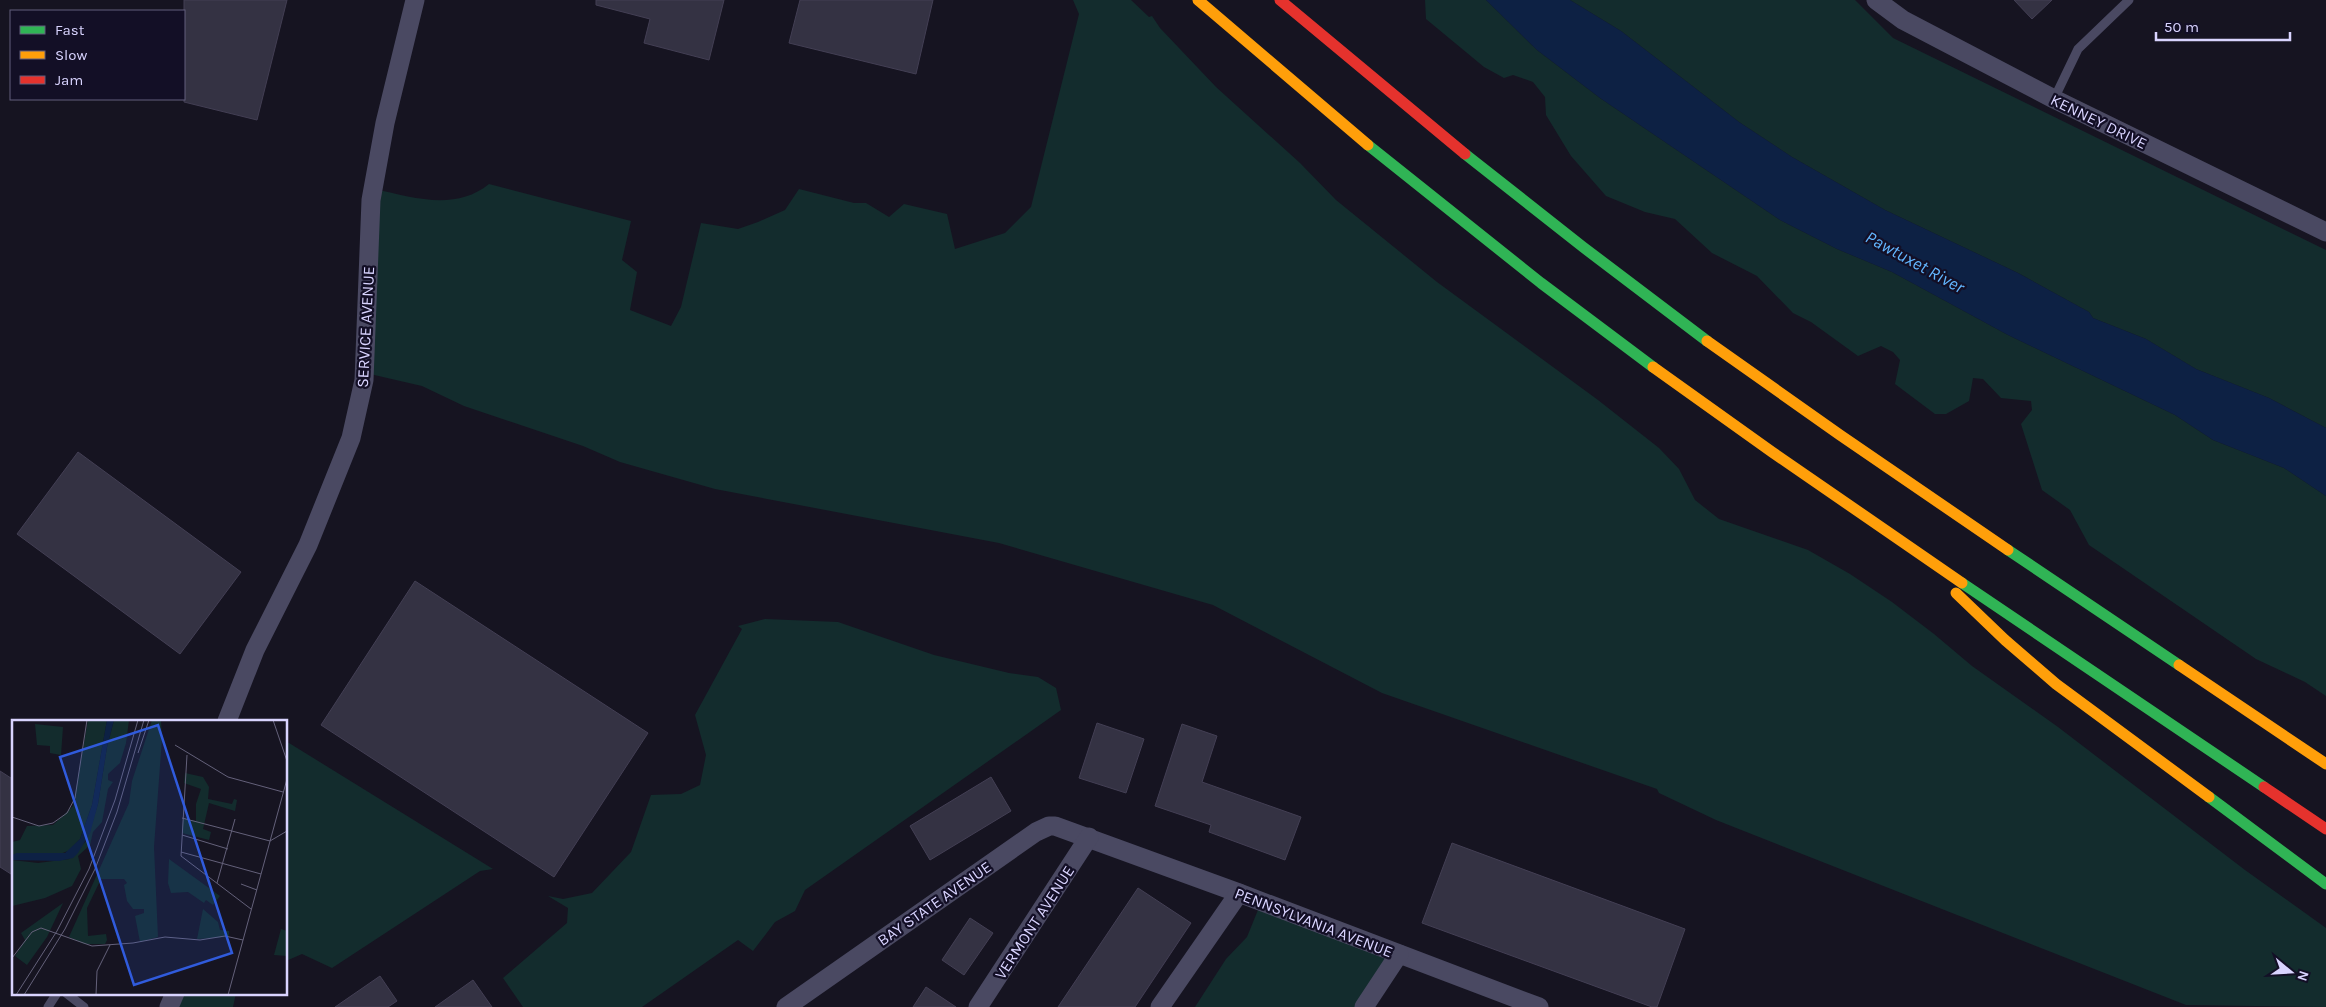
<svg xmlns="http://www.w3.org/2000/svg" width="2326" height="1007" viewBox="0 0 2326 1007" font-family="Karla,sans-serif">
	<rect width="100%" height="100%" fill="#161421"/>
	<g fill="#132c2d">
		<path d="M1073 0H1131L1149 17 1152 16 1160 28 1216 87 1300 163 1336 200 1437 282 1598 400 1659 448 1679 469 1695 500 1719 519 1808 550 1850 574 1892 602 1934 634 1972 666 2058 727 2245 870 2326 928V1007L2186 1005 1716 820 1659 793 1657 789 1382 693 1213 605 999 543 715 489 620 462 583 446 464 406 422 386 370 374 375 189C414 198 456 211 489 184L631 221 622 260 637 272 630 310 671 326 681 307 701 223 738 229 758 222 785 210 799 189 854 203H866L889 217 904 204 947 214 955 249 1005 233 1031 207 1079 14Z"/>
		<path d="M1425 0H1486L1537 50 1600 98 1780 220 1837 249 1892 272 2008 335 2175 415 2213 440 2284 468 2326 496V696L2305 682 2256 659 2089 545 2070 510 2042 490 2021 424 2032 410 2031 401 2001 398 1983 379 1973 378 1969 401 1946 414H1935L1895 384 1900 360 1893 352 1881 346 1858 356 1811 322 1793 313 1757 276 1712 253 1675 219 1645 212 1606 196 1571 156 1546 115 1545 97 1533 82 1513 75 1504 78 1484 67 1426 19Z"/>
		<path d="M1570 0H1855L1893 38 2326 250V428L2269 398 2196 369 2146 339 2093 318 2089 312 2018 273 1885 210 1792 157 1739 122 1621 31Z"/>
		<path d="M765 619 838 622 934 655 1009 673 1038 677 1056 688 1061 710 805 890 795 911 775 922 753 951 738 940 642 1007H523L503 978 567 923 568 908 548 896 563 899 592 893 631 852 651 795 681 794 700 785 706 755 695 715 742 629 738 626Z"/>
		<path d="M286 742 289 743 493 869 480 871 332 968 302 954 286 961Z"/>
		<path d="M1260 905 1395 954 1366 1007H1195L1226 959 1247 937Z"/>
		<path d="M178 993H236L233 1007H171Z"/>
	</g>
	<path fill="#0d2144" d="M1486 0H1570L1621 31 1739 122 1792 157 1885 210 2018 273 2089 312 2093 318 2146 339 2196 369 2269 398 2326 428V496L2284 468 2213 440 2175 415 2008 335 1892 272 1837 249 1780 220 1600 98 1537 50Z"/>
	<g fill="#343243" stroke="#433f54">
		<path d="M184 0H287L257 120 184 102Z"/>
		<path d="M596 0H724L709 60 644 43 650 19 596 5Z"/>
		<path d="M800 0H933L916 74 789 43Z"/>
		<path d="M2014 0H2052L2032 19Z"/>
		<path d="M78 452 241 572 180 654 17 534Z"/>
		<path d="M415 581 648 733 554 877 321 725Z"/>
		<path d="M1097 723 1144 739 1126 793 1079 778Z"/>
		<path d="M1182 724 1217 736 1202 782 1301 817 1285 860 1209 832 1211 825 1155 806Z"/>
		<path d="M0 771 14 780V876L0 867Z"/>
		<path d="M991 777 1011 811 930 860 910 826Z"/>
		<path d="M1452 843 1685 929 1657 1007H1652L1422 923Z"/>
		<path d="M1138 888 1191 923 1135 1007H1058Z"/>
		<path d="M970 918 993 933 964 975 942 960Z"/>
		<path d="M380 976 397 1001 388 1007H335Z"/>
		<path d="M473 980 492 1007H435Z"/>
		<path d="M926 987 956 1007H913Z"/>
	</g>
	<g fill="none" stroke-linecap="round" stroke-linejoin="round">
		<g stroke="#4a4962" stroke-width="9">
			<path d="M2054 99 2078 49 2129 0"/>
			<path d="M66 993 84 1007"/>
			<path d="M48 1007 57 993"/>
		</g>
		<g stroke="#4a4962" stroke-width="19">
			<path d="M1876 0 1903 20 2054 99 2326 232"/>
			<path d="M227 721 255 650 308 545 351 438 364 380 371 200 385 123 415 0"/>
			<path d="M169 1007 175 993"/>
			<path d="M786 1007 1036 832 1049 826H1055L1239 893 1539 1007"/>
			<path d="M978 1007 1089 837"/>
			<path d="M1160 1007 1239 893"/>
			<path d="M1364 1007 1399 954"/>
		</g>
		<g stroke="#30b455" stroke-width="11">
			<path d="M1368 145 1541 283 1653 367"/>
			<path d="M1465 154 1583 247 1707 341"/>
			<path d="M2008 550 2179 665"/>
			<path d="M1962 583 2264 787"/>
			<path d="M2209 797 2326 884"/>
		</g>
		<g stroke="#ff9f0a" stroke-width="11">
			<path d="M1198 0 1368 145"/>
			<path d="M1707 341 1840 435 2008 550"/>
			<path d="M1653 367 1772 452 1962 583"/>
			<path d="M1956 593 2005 640 2056 684 2209 797"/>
			<path d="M2179 665 2326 764"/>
		</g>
		<g stroke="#e5322d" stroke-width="11">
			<path d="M1280 0 1465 154"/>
			<path d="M2264 787 2326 829"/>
		</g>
	</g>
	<g text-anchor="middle" stroke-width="4.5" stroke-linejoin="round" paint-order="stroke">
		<g font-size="16" fill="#d9d4ff" stroke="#130f26">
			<text transform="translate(2099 121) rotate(26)" y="6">KENNEY DRIVE</text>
			<text transform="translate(365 327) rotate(-87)" y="6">SERVICE AVENUE</text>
			<text transform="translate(934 903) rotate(-35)" y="6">BAY STATE AVENUE</text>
			<text transform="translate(1034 922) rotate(-57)" y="6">VERMONT AVENUE</text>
			<text transform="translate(1314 922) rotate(21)" y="6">PENNSYLVANIA AVENUE</text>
		</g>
		<g font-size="18" font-style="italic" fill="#62b6ff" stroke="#130f26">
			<text transform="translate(1915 262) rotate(29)" y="6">Pawtuxet River</text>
		</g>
	</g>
	<g transform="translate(12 720)">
		<rect width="275" height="275" fill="#161421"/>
		<path d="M76 0H95L80 85 68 119 56 131 48 134 0 135V122L8 120 15 106 41 105 61 86ZM102 0H117L114 23 108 43 96 54V60L101 62 96 69 90 102 81 112 78 125 66 136 69 149 60 166 33 178 0 186V140L26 143 57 139 74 121 86 84 95 27ZM140 0H149L150 19 142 127 146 217 128 222 123 196 132 193V189H121L115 181 112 165 115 163 112 159H89L75 188 76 216 94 214 95 220 93 224H72L57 217 117 83 120 61ZM23 4 51 7 49 35 38 33V26L25 25ZM173 53 191 57 197 67 196 79 220 84 222 79 225 80 223 91 197 83 191 109 199 112 197 120 170 113 171 98 184 101V84L189 69 172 63ZM157 139 208 176 201 185 194 180 192 183 176 172 159 173 156 163ZM51 183 35 217 15 245 3 236 13 220 9 213ZM191 189 206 202 208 210 217 211V217L185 219ZM269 209 275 211V236L262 235Z" fill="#132c2d"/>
		<path d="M95 0H102L95 27 86 84 78 113 66 133 61 138 47 141 0 140V135L5 133H53L68 119 80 85Z" fill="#0d2144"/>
		<path fill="none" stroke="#64617a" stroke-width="1" d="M261 0 275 41M163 25 216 57 271 72M126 33 137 0M175 35 169 136 239 189M0 97 27 106 41 103 55 93 63 78 75 0M170 98 258 121 275 111M170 115 216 129M169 132 249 154M205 163 223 99M229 164 245 170M0 238 20 212 29 208 80 226 121 223 153 217 188 220 213 216 231 220M4 275 45 211 77 149 103 80 126 0M12 275 53 209 83 149 105 92 132 0M84 275 85 251 98 225M216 275 275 59"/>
		<path fill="#305bdc" fill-opacity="0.15" stroke="#305bdc" stroke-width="2.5" d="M146 5 220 233 122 265 48 37Z"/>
		<rect width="275" height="275" fill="none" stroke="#d9d4ff" stroke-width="2.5"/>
	</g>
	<rect x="10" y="10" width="175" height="90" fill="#130f26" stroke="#625e7d"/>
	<rect x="20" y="26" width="25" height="8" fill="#30b455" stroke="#625e7d"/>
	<text x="55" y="35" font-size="15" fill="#d9d4ff">Fast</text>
	<rect x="20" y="51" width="25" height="8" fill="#ff9f0a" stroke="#625e7d"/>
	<text x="55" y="60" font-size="15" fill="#d9d4ff">Slow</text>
	<rect x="20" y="76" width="25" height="8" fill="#e5322d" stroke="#625e7d"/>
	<text x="55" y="85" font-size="15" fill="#d9d4ff">Jam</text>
	<g transform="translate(2291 972) rotate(108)" stroke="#130f26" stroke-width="4" paint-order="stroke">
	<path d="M0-4L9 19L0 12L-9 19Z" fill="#d9d4ff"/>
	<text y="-8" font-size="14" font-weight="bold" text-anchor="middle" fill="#d9d4ff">N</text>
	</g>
	<path d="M2156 32v8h134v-8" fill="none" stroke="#d9d4ff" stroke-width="2.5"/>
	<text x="2164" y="32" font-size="15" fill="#d9d4ff" stroke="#130f26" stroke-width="4" paint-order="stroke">50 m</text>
</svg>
